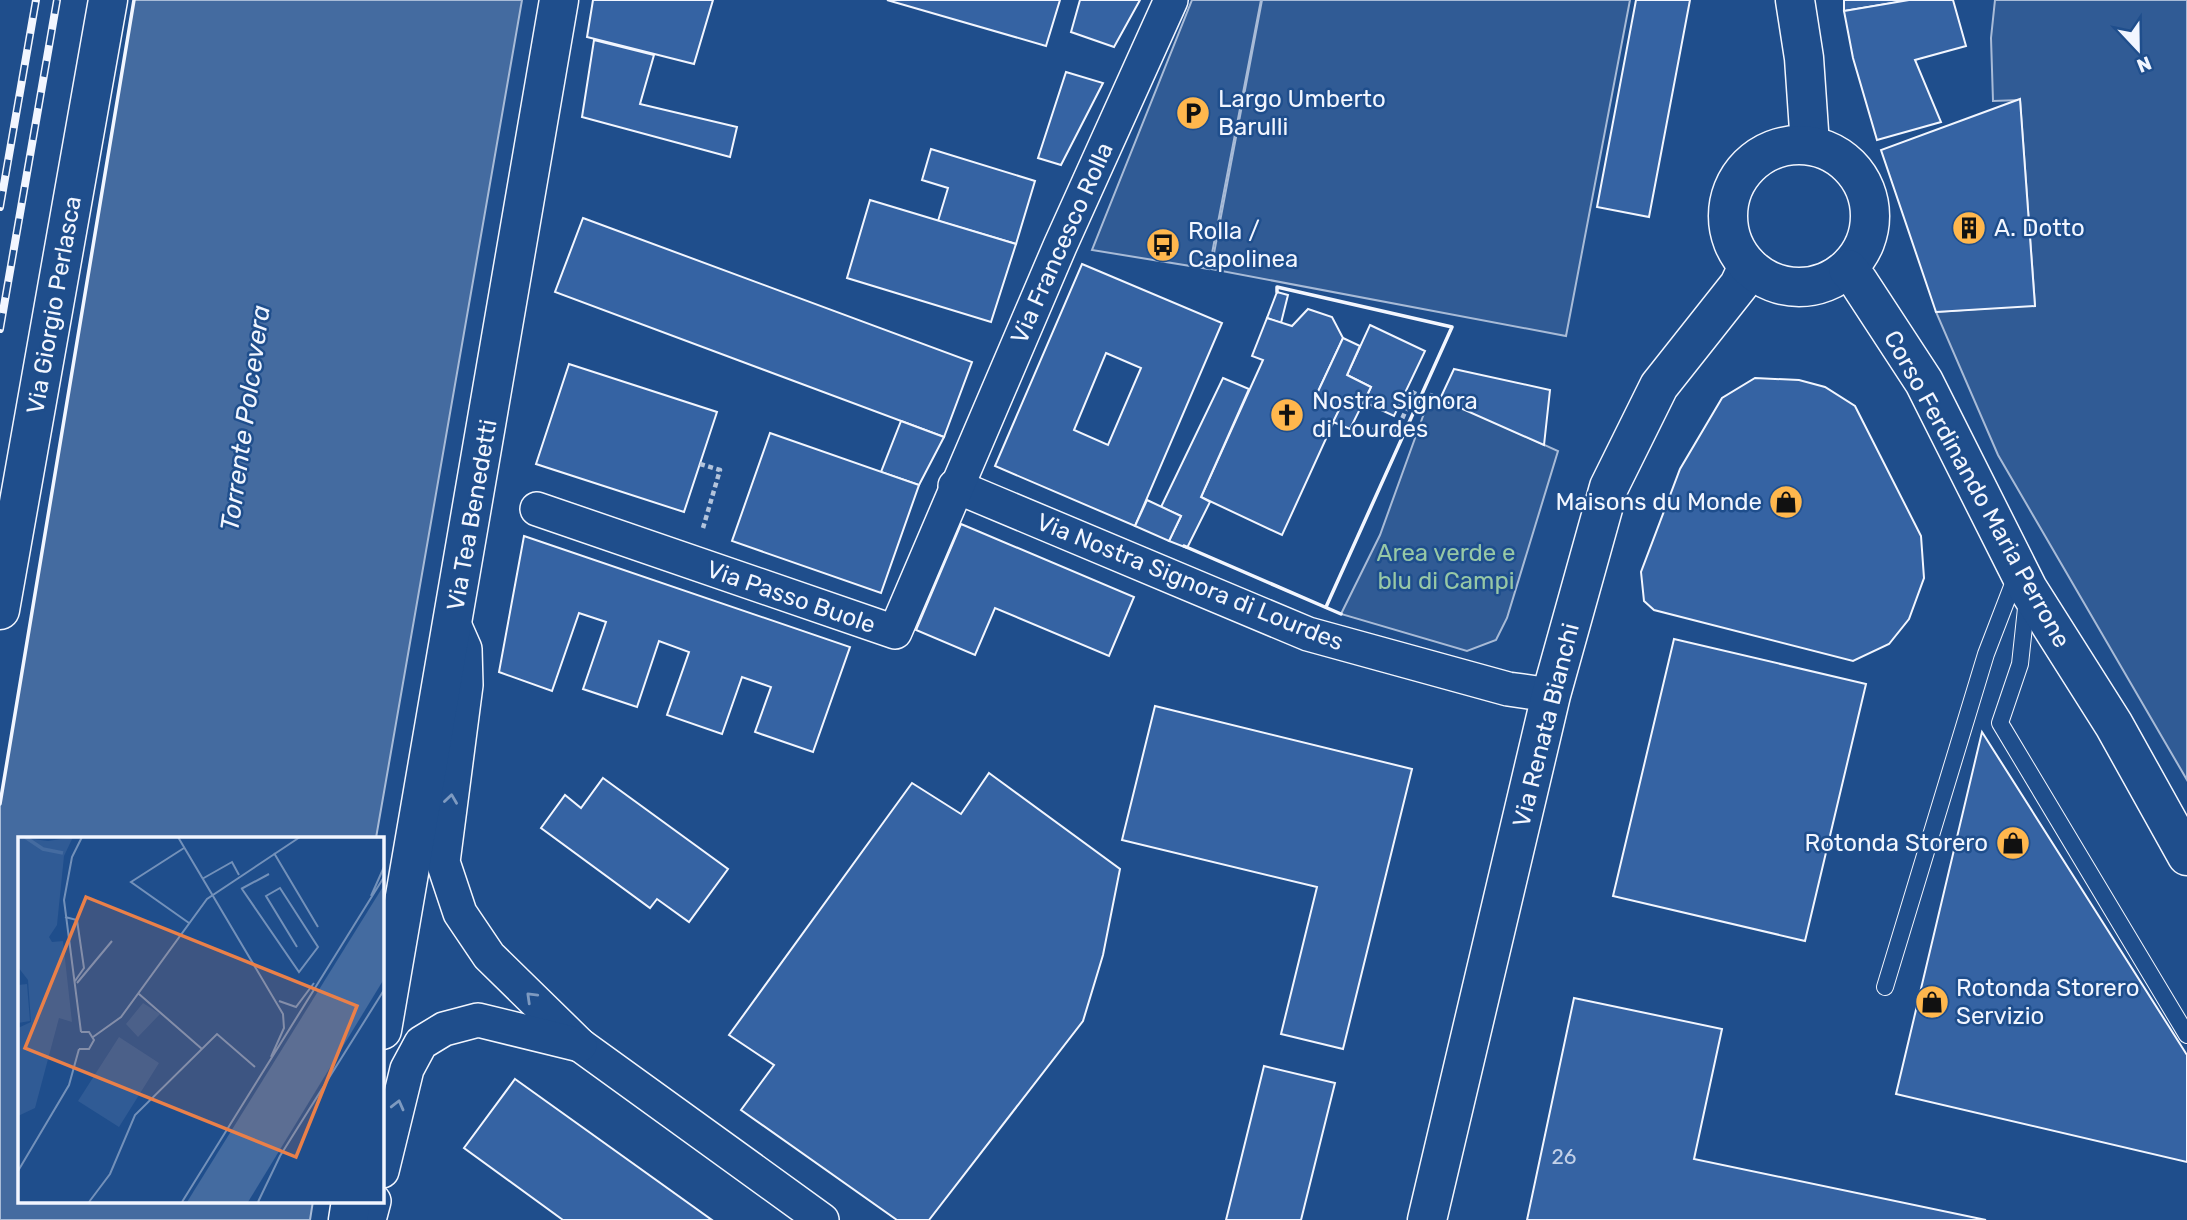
<svg xmlns="http://www.w3.org/2000/svg" width="2187" height="1220" viewBox="0 0 2187 1220" font-family="Rubik,sans-serif">
	<rect width="100%" height="100%" fill="#1f4e8c"/>
	<g fill="#305b95" stroke="#a8bbd7" stroke-width="2">
		<path d="M1192 0H1261L1209 269 1092 250Z"/>
		<path d="M1262 0H1630L1566 336 1211 269Z"/>
		<path d="M1995 0H2187V780L1998 455 1936 312 2035 305 2020 100 1993 101 1991 38Z"/>
		<path d="M1431 394 1558 451 1507 618 1496 640 1467 651 1341 614 1380 535Z"/>
	</g>
	<path fill="#446ba0" stroke="#a8bbd7" stroke-width="2" d="M134 0H522L376 838H19V1201H313L310 1220H0V804Z"/>
	<g fill="#3563a3" stroke="#f2f6ff" stroke-width="2" fill-rule="evenodd">
		<path d="M593 0H713L694 64 587 37Z"/>
		<path d="M887 0H1060L1046 46Z"/>
		<path d="M1080 0H1140L1114 47 1071 32Z"/>
		<path d="M1636 0H1690L1649 217 1597 207Z"/>
		<path d="M1844 0H1905V1L1844 11Z"/>
		<path d="M1953 0 1966 46 1915 60 1941 122 1877 140 1853 58 1844 11 1909 0Z"/>
		<path d="M594 40 654 55 640 104 737 127 730 157 582 117Z"/>
		<path d="M1066 72 1103 83 1061 165 1038 158Z"/>
		<path d="M2020 99 2035 306 1936 312 1881 150Z"/>
		<path d="M931 149 1035 181 1016 244 938 221 948 188 922 180Z"/>
		<path d="M870 200 1016 244 991 322 847 278Z"/>
		<path d="M583 218 972 362 944 437 555 292Z"/>
		<path d="M1082 264 1222 323 1135 526 995 466ZM1106 353 1141 368 1108 445 1074 430Z"/>
		<path d="M1277 292 1288 295 1281 323 1267 318Z"/>
		<path d="M1308 309 1332 317 1343 338 1315 398 1340 408 1282 535 1201 497 1263 360 1252 356 1267 318 1292 326Z"/>
		<path d="M1370 325 1425 351 1394 416 1364 402 1371 387 1347 375Z"/>
		<path d="M1343 338 1360 346 1347 375 1371 387 1350 429 1333 422 1340 408 1315 398Z"/>
		<path d="M569 364 717 412 684 512 536 464Z"/>
		<path d="M1454 369 1550 390 1544 445 1440 399Z"/>
		<path d="M1223 378 1249 389 1201 497 1210 502 1187 548 1169 541 1181 516 1161 507Z"/>
		<path d="M1755 378 1799 380 1825 387 1855 406 1921 536 1924 578 1909 619 1889 644 1853 661 1654 610 1644 601 1641 572 1680 469 1722 398Z"/>
		<path d="M901 421 944 437 919 485 881 472Z"/>
		<path d="M770 433 919 485 881 593 732 541Z"/>
		<path d="M1147 500 1181 516 1169 541 1135 526Z"/>
		<path d="M961 524 1134 597 1109 656 995 608 975 655 916 630Z"/>
		<path d="M524 536 850 647 813 752 755 732 771 687 742 677 722 734 667 715 689 652 659 641 637 707 583 689 606 622 579 613 552 691 499 672Z"/>
		<path d="M1674 639 1866 684 1805 941 1613 896Z"/>
		<path d="M1155 706 1412 769 1343 1049 1281 1034 1317 887 1122 840Z"/>
		<path d="M1982 732 2187 1055V1162L1896 1094Z"/>
		<path d="M989 773 1120 869 1103 955 1083 1021 929 1220H897L741 1110 774 1065 729 1035 912 783 961 814Z"/>
		<path d="M603 778 728 869 689 922 657 899 650 908 541 828 565 795 581 808Z"/>
		<path d="M1574 998 1722 1029 1694 1159 1986 1220H1527Z"/>
		<path d="M1264 1066 1335 1083 1301 1220H1226Z"/>
		<path d="M515 1079 712 1220H563L464 1148Z"/>
	</g>
	<g fill="none" stroke-linecap="round" stroke-linejoin="round">
		<g stroke="#f2f6ff" stroke-width="18">
			<g id="service">
				<path d="M2027 599 2020 664 2000 723 2187 1035"/>
				<path d="M1885 987 1986 654 2016 576"/>
			</g>
		</g>
		<g stroke="#f2f6ff" stroke-width="36">
			<g id="minor">
				<path d="M955 486 1308 634 1508 689 1551 695"/>
				<path d="M537 509 895 632 1060 246 1171 0"/>
				<path d="M454 624 465 649 466 685 443 862 460 913 489 956 580 1045 822 1220"/>
				<path d="M382 1171 407 1069 421 1043 444 1029 478 1020 580 1045"/>
				<path d="M369 1220 374 1201"/>
			</g>
		</g>
		<g stroke="#f2f6ff" stroke-width="41">
			<path id="tertiary" d="M1427 1220 1551 695 1609 487 1659 386 1739 285 1748 266"/>
		</g>
		<g stroke="#f2f6ff" stroke-width="41">
			<g id="secondary">
				<path d="M1795 0 1804 58 1810 145"/>
				<circle cx="1799" cy="216" r="71"/>
				<path d="M1848 269 1858 281 1924 382 2028 589 2114 725 2187 856"/>
			</g>
		</g>
		<g stroke="#f2f6ff" stroke-width="41">
			<g id="primary">
				<path d="M0 610 108 0"/>
				<path d="M382 1030 559 0"/>
				<path d="M348 1220 351 1201"/>
			</g>
		</g>
		<g stroke="#b3c4dc" stroke-width="4.5" stroke-dasharray="5 3.5" stroke-linecap="butt">
			<path d="M1373 427 1394 436 1415 391"/>
			<path d="M700 464 720 470 703 528"/>
		</g>
		<use href="#service" stroke="#1f4e8c" stroke-width="16"/>
		<use href="#minor" stroke="#1f4e8c" stroke-width="33"/>
		<use href="#tertiary" stroke="#1f4e8c" stroke-width="38"/>
		<use href="#secondary" stroke="#1f4e8c" stroke-width="38"/>
		<use href="#primary" stroke="#1f4e8c" stroke-width="38"/>
		<g stroke="#f2f6ff" stroke-width="8">
			<g id="rail">
				<path d="M0 207 36 0"/>
				<path d="M0 329 57 0"/>
			</g>
		</g>
		<use href="#rail" stroke="#1f4e8c" stroke-width="5" stroke-dasharray="16" stroke-linecap="butt"/>
		<g stroke="#f2f6ff" stroke-width="3.5">
			<path d="M1277 292V287L1452 327 1326 607"/>
			<path d="M1184 546 1341 614"/>
			<path d="M0 804 134 0"/>
		</g>
	</g>
	<defs><path id="oneway-chevron" d="M-2-3.5L2.5 0L-2 3.5" fill="none" stroke-width="1.6" stroke-linecap="round" stroke-linejoin="round" transform="scale(1.75)"/></defs>
	<g stroke="#7e9ac0">
		<use href="#oneway-chevron" transform="translate(451 799) rotate(-82)"/>
		<use href="#oneway-chevron" transform="translate(531 997) rotate(-136)"/>
		<use href="#oneway-chevron" transform="translate(398 1105) rotate(-76)"/>
	</g>
	<defs>
		<g id="parking-disc" transform="scale(1.75)"><circle r="9.5" fill="#ffb74d" stroke="#1f4e8c"/><path d="M-3.5-5.5H1a3.5 3.5 0 0 1 0 7H-1V5.5H-3.5ZM-1-3.4V-.6H.8a1.4 1.4 0 0 0 0-2.8Z" fill="#111"/></g>
		<g id="building-disc" transform="scale(1.75)"><circle r="9.5" fill="#ffb74d" stroke="#1f4e8c"/><path d="M-4-6H4V6H1V3H-1V6H-4ZM-2.5-4.3h1.7v1.8h-1.7ZM.8-4.3h1.7v1.8H.8ZM-2.5-1h1.7V.8h-1.7ZM.8-1h1.7V.8H.8Z" fill="#111"/></g>
		<g id="bus-disc" transform="scale(1.75)"><circle r="9.5" fill="#ffb74d" stroke="#1f4e8c"/><path d="M-5-6H5V4H4V6H2V4H-2V6H-4V4H-5ZM-3.5-4V0h7V-4ZM-3.5 1.2v1.5H-2V1.2ZM2 1.2v1.5H3.5V1.2Z" fill="#111"/></g>
		<g id="church-disc" transform="scale(1.75)"><circle r="9.5" fill="#ffb74d" stroke="#1f4e8c"/><path d="M-1.2-6h2.4v3.5h3.3v2.4h-3.3V6h-2.4V-.1h-3.3v-2.4h3.3Z" fill="#111"/></g>
		<g id="shop-disc" transform="scale(1.75)"><circle r="9.5" fill="#ffb74d" stroke="#1f4e8c"/><path d="M-5-2.5h2.3a2.7 3.5 0 0 1 5.4 0H5L5.5 6h-11ZM-1.5-2.5h3a1.5 2.3 0 0 0-3 0Z" fill="#111"/></g>
	</defs>
	<g fill-rule="evenodd">
		<use href="#parking-disc" x="1193" y="113"/>
		<use href="#building-disc" x="1969" y="228"/>
		<use href="#bus-disc" x="1163" y="245"/>
		<use href="#church-disc" x="1287" y="415"/>
		<use href="#shop-disc" x="1786" y="502"/>
		<use href="#shop-disc" x="2013" y="843"/>
		<use href="#shop-disc" x="1932" y="1002"/>
	</g>
	<g text-anchor="middle" stroke-width="5" stroke-linejoin="round" paint-order="stroke">
		<g font-size="21" fill="#c3d1e8">
			<text x="1564" y="1164">26</text>
		</g>
		<g font-size="24" fill="#f2f6ff" stroke="#1f4e8c" text-anchor="start">
			<text x="1218" y="107">Largo Umberto<tspan x="1218" dy="28">Barulli</tspan></text>
			<text x="1994" y="236">A. Dotto</text>
			<text x="1188" y="239">Rolla /<tspan x="1188" dy="28">Capolinea</tspan></text>
			<text x="1312" y="409">Nostra Signora<tspan x="1312" dy="28">di Lourdes</tspan></text>
			<text x="1762" y="510" text-anchor="end">Maisons du Monde</text>
			<text x="1988" y="851" text-anchor="end">Rotonda Storero</text>
			<text x="1956" y="996">Rotonda Storero<tspan x="1956" dy="28">Servizio</tspan></text>
		</g>
		<g font-size="24" fill="#f2f6ff" stroke="#1f4e8c">
			<text transform="translate(1062 243) rotate(-66)" y="8">Via Francesco Rolla</text>
			<text transform="translate(54 305) rotate(-80)" y="8">Via Giorgio Perlasca</text>
			<text transform="translate(1977 489) rotate(61)" y="8">Corso Ferdinando Maria Perrone</text>
			<text transform="translate(472 515) rotate(-80)" y="8">Via Tea Benedetti</text>
			<text transform="translate(1190 582) rotate(22)" y="8">Via Nostra Signora di Lourdes</text>
			<text transform="translate(791 597) rotate(19)" y="8">Via Passo Buole</text>
			<text transform="translate(1546 725) rotate(-76)" y="8">Via Renata Bianchi</text>
		</g>
		<g font-size="24" fill="#97c8a6" stroke="#1f4e8c">
			<text x="1446" y="561">Area verde e<tspan x="1446" dy="28">blu di Campi</tspan></text>
		</g>
		<g font-size="26" font-style="italic" fill="#f2f6ff" stroke="#1f4e8c">
			<text transform="translate(245 418) rotate(-82)" y="9">Torrente Polcevera</text>
		</g>
	</g>
	<g transform="translate(18 837)">
		<rect width="366" height="366" fill="#1f4e8c"/>
		<path d="M0 0 30 4 55 0 46 19 39 88 31 100 34 105 45 104 54 185 41 181 17 271 0 279V191L13 185 10 143 0 130ZM9 147 12 184 0 186V148ZM125 166 142 177 120 200 108 187ZM101 200 141 226 101 290 60 264Z" fill="#305b95"/>
		<path d="M366 48V142L230 365H169Z" fill="#446ba0"/>
		<path fill="none" stroke="#446ba0" stroke-width="3.5" d="M7 0 25 12 45 16"/>
		<path fill="none" stroke="#7391ba" stroke-width="2" d="M160 0 265 177 266 191 253 220M166 11 113 45 171 86M256 16 300 90M184 42 214 25 221 38M223 52 251 37M224 52 281 135 300 110 262 51 248 59 279 110M353 59 366 30M47 80 59 83 66 131 57 144M59 146 94 104M121 157 184 212M261 164 278 170 296 146M63 195 46 63 54 20 64 0M75 200 103 180 189 62 282 0M61 212H71L76 203 71 195H63M0 334 51 248 61 212M71 365 92 337 117 278 199 197 237 230M164 365 366 40M240 365 262 319 366 153"/>
		<path fill="#ea8049" fill-opacity="0.15" stroke="#ea8049" stroke-width="3.5" d="M68 60 339 169 278 320 7 211Z"/>
		<rect width="366" height="366" fill="none" stroke="#f2f6ff" stroke-width="3.5"/>
	</g>
	<g transform="translate(2138 49) rotate(158)" stroke="#1f4e8c" stroke-width="5" paint-order="stroke">
	<path d="M0-5L12 26L0 18L-12 26Z" fill="#f2f6ff"/>
	<text y="-10" font-size="19" font-weight="bold" text-anchor="middle" fill="#f2f6ff">N</text>
	</g>
</svg>
